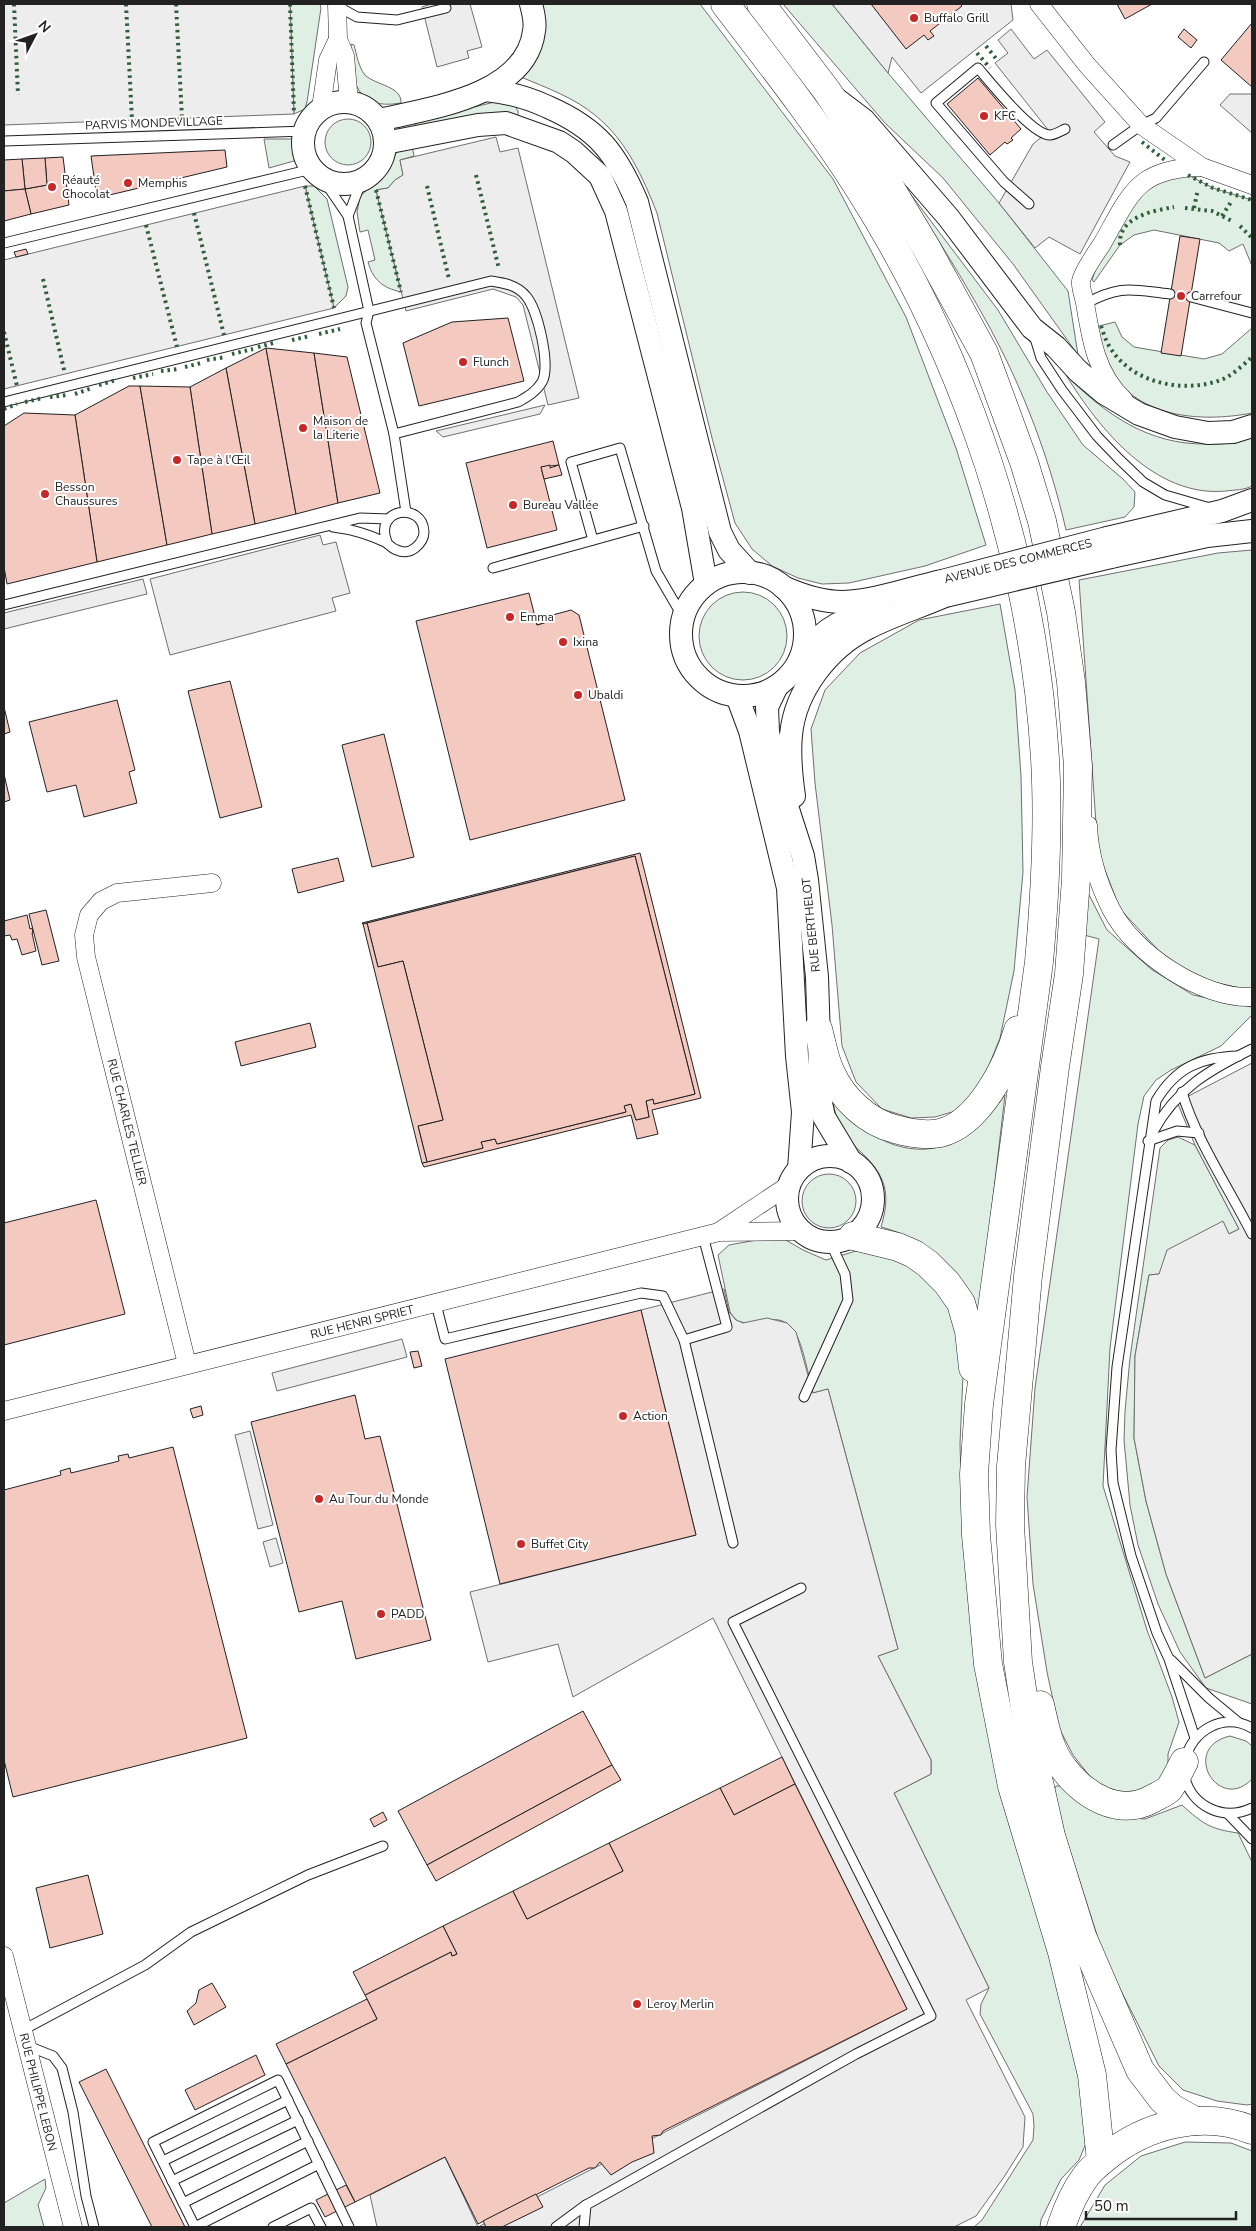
<svg xmlns="http://www.w3.org/2000/svg" width="1256" height="2231" viewBox="0 0 1256 2231" font-family="'Nunito Sans',sans-serif">
	<rect width="100%" height="100%" fill="#fff"/>
	<g fill="#e0efe3" stroke="#6f6f6f">
		<path d="M290 4H320L321 8 307 102 305 109 294 114Z"/>
		<path d="M537 4H700L833 179 906 317 956 448 986 545 925 566 849 583 822 584 798 578 772 566 752 549 735 523 712 438 657 213C643 178 627 141 596 116 575 98 547 88 521 77Z"/>
		<path d="M783 4H832L888 73 999 203 1068 291 1078 355 1013 264 943 178 885 123Z"/>
		<path d="M351 44 354 45C357 55 358 66 365 75 375 85 402 86 401 103 355 111 351 80 351 44Z"/>
		<path d="M499 101 514 104 518 111V117L417 131 415 121Z"/>
		<circle cx="348" cy="142" r="23"/>
		<path d="M264 139H297L301 159 269 168Z"/>
		<path d="M412 145 414 156 400 160 403 175 395 180 388 188 376 190 401 292C383 288 373 280 368 262L375 260 368 230 360 232 357 212 360 197 391 164 392 157 402 148Z"/>
		<path d="M1188 175 1213 188 1252 200V266L1243 244 1229 251 1219 243 1154 230 1134 235 1120 245 1094 282 1092 280C1103 246 1129 197 1161 180 1168 176 1180 176 1188 175Z"/>
		<path d="M305 186H314L327 199 348 287 346 296 334 308Z"/>
		<path d="M906 188 998 310 1047 392 1083 445 1123 479 1135 492 1134 507 1125 517 1066 530C1050 460 1024 391 990 328 964 280 934 234 906 188Z"/>
		<path d="M1115 322 1122 337 1134 347 1204 359 1222 354 1252 328V413C1200 423 1133 418 1107 364 1101 353 1099 339 1095 327Z"/>
		<path d="M1066 375C1106 415 1149 445 1207 444 1224 444 1237 444 1252 437V486C1245 490 1234 490 1226 491 1155 498 1099 429 1066 375Z"/>
		<path d="M1252 550V991H1251L1214 982 1173 966 1120 909 1098 852 1079 580 1218 553Z"/>
		<circle cx="743" cy="636" r="44"/>
		<path d="M1000 604 1015 690 1021 776 1023 872 1014 971 1000 1038 983 1080 959 1110 935 1117 911 1118 882 1109 856 1082 842 1046 832 925 815 783 811 729 825 690 860 653 919 620Z"/>
		<path d="M1085 887 1107 930 1151 969 1193 995 1252 1007V1015L1221 1046 1171 1070 1156 1080 1144 1096 1138 1124 1110 1348 1103 1486 1147 1630 1172 1697 1179 1722 1168 1754V1770L1148 1794 1109 1790 1092 1779 1073 1755 1059 1728 1047 1672 1033 1584 1027 1497 1035 1388 1099 939 1084 935Z"/>
		<path d="M831 1091C841 1103 852 1120 864 1129 905 1158 946 1156 983 1122 991 1115 998 1104 1005 1095L979 1317C957 1269 934 1241 881 1227 891 1193 886 1176 861 1152 856 1147 848 1142 844 1136 836 1123 834 1106 831 1091Z"/>
		<path d="M1178 1137 1195 1145 1239 1229 1229 1234 1223 1222 1159 1274 1149 1275 1135 1356 1134 1438 1146 1501 1166 1574 1205 1678 1252 1654V1704L1206 1688 1180 1652 1158 1604 1138 1545 1130 1505 1124 1440 1125 1411 1130 1358 1160 1148 1168 1140Z"/>
		<circle cx="829" cy="1201" r="27"/>
		<path d="M779 1236 803 1250 826 1260 856 1251H875L891 1256 926 1277 954 1312 963 1375 960 1444 963 1539 1086 2111 1089 2136 1079 2160 1061 2179 1041 2220 1040 2227H974L982 2220 1033 2140 1034 2126 1033 2114 980 2014 981 2004 989 1988 894 1793 931 1774V1760L878 1656 898 1649 828 1389 813 1393C809 1378 803 1345 795 1332 780 1308 757 1327 741 1322 736 1321 733 1316 730 1312L718 1255 729 1245Z"/>
		<path d="M1230 1736 1246 1741 1252 1746V1779C1219 1814 1179 1748 1230 1736Z"/>
		<path d="M1056 1786H1063L1106 1816 1145 1819 1182 1805C1203 1824 1210 1829 1238 1833L1252 1862V2104L1247 2105 1217 2101 1183 2090 1159 2066 1104 1957 1052 1794Z"/>
		<path d="M1185 2142 1231 2143 1252 2151V2227H1080L1105 2185 1141 2156Z"/>
		<path d="M45 2179 46 2188 38 2205 44 2227H4V2203Z"/>
	</g>
	<g fill="#ededed" stroke="#6f6f6f">
		<path d="M4 4H290L294 114 4 125Z"/>
		<path d="M431 4H470L482 47 467 51 469 58 437 67 422 7Z"/>
		<path d="M832 4H1011L1013 20 921 93 892 57 888 73Z"/>
		<path d="M1011 29 1034 59 1047 50 1105 122 1094 132 1115 156 1130 162 1080 254 1049 237 1035 248 999 203 1033 144 1049 131 995 63 1008 53 998 40Z"/>
		<path d="M1230 94H1252V133L1220 105Z"/>
		<path d="M496 137 500 152 518 148 579 398 548 405 523 305 516 297 493 289 406 311 376 190 388 188 395 180 403 175 400 160Z"/>
		<path d="M305 186 334 308 4 389V260Z"/>
		<path d="M545 405 540 414 443 437 436 431Z"/>
		<path d="M320 535 323 545 336 542 350 593 332 598 336 611 170 655 150 579Z"/>
		<path d="M143 579 147 594 4 629V613Z"/>
		<path d="M1252 1063V1654L1205 1678 1166 1574 1146 1501 1134 1438 1135 1356 1149 1275 1159 1274 1167 1250 1223 1221 1229 1234 1239 1229 1195 1145 1177 1102Z"/>
		<path d="M724 1289 729 1312 736 1320 743 1323 767 1318 787 1323 796 1332 813 1393 828 1389 898 1649 878 1656 931 1760V1774L894 1793 989 1988 966 2000 1025 2117 1023 2147 1004 2177 976 2216 954 2227H377L370 2195 445 2157 478 2227 907 2009 713 1618 573 1697 558 1644 488 1662 470 1592 696 1535 641 1310Z"/>
		<path d="M402 1339 407 1357 277 1391 272 1373Z"/>
		<path d="M250 1431 273 1525 258 1529 235 1435Z"/>
		<path d="M276 1538 283 1563 270 1567 263 1542Z"/>
	</g>
	<g fill="#f3c9c0" stroke="#222">
		<path d="M871 4H960L962 6 930 31 934 36 928 40 924 35 906 49Z"/>
		<path d="M1117 4H1152L1125 19Z"/>
		<path d="M1252 23V87L1221 60Z"/>
		<path d="M1184 29 1197 40 1191 48 1178 37Z"/>
		<path d="M978 78 1021 129 1011 138 1013 140 1007 144 1005 142 990 155 947 104Z"/>
		<path d="M225 150 227 167 97 198 91 156Z"/>
		<path d="M63 157 69 205 31 214 25 189 47 185 45 158Z"/>
		<path d="M45 158 47 185 25 189 22 159Z"/>
		<path d="M22 159 25 189 4 191V160Z"/>
		<path d="M25 189 31 214 4 221V191Z"/>
		<path d="M1180 236 1200 239 1181 356 1161 353Z"/>
		<path d="M26 249 28 254 16 257 14 252Z"/>
		<path d="M508 318 524 381 419 406 403 343 452 322Z"/>
		<path d="M266 348 296 514 255 524 226 368Z"/>
		<path d="M266 348 314 353 338 503 296 514Z"/>
		<path d="M314 353 347 357 380 493 338 503Z"/>
		<path d="M226 368 255 524 212 534 190 387Z"/>
		<path d="M129 386H140L167 545 97 562 75 415Z"/>
		<path d="M140 386 190 387 212 534 167 545Z"/>
		<path d="M24 413 75 415 97 562 7 584 4 567V426Z"/>
		<path d="M553 441 559 465 541 467 557 530 487 548 466 463Z"/>
		<path d="M550 465V468L559 465 562 475 544 479 541 467Z"/>
		<path d="M529 593 537 625 550 621 549 616 571 610 579 615 625 800 470 840 416 621Z"/>
		<path d="M549 616 550 621 537 625 535 619Z"/>
		<path d="M230 681 262 807 220 818 188 691Z"/>
		<path d="M117 700 135 770 129 772 137 803 84 817 76 785 47 792 29 722Z"/>
		<path d="M4 707 10 732 4 734Z"/>
		<path d="M384 734 414 857 372 867 342 745Z"/>
		<path d="M4 774 10 800 4 802Z"/>
		<path d="M640 853 701 1098 652 1110 658 1134 637 1139 631 1115 424 1167 422 1163 483 1148 481 1142 495 1139 497 1144 626 1112 624 1106 631 1104 636 1120 649 1117 646 1101 653 1099 654 1104 695 1094 635 856 363 924 362 923Z"/>
		<path d="M635 856 695 1094 654 1104 653 1099 646 1101 649 1117 636 1120 631 1104 624 1106 626 1112 497 1144 495 1139 481 1142 483 1148 427 1162 418 1126 443 1120 403 961 378 967 367 923Z"/>
		<path d="M338 858 344 881 298 893 292 869Z"/>
		<path d="M46 910 59 961 42 965 29 914Z"/>
		<path d="M27 915 30 929 32 928 33 933H32L36 951 22 955 17 939 12 940 10 935 4 936V921Z"/>
		<path d="M367 923 378 967 403 961 443 1120 418 1126 427 1162 422 1163 363 924Z"/>
		<path d="M310 1023 316 1047 241 1066 235 1042Z"/>
		<path d="M96 1200 125 1314 4 1345V1223Z"/>
		<path d="M641 1310 696 1535 500 1584 445 1359Z"/>
		<path d="M418 1351 422 1366 414 1368 410 1352Z"/>
		<path d="M355 1395 365 1439 380 1436 431 1640 356 1659 342 1601 299 1612 251 1422Z"/>
		<path d="M201 1406 203 1415 193 1418 190 1409Z"/>
		<path d="M173 1447 247 1738 13 1797 4 1760V1490L61 1475 60 1471 70 1468 71 1473 119 1461 118 1456 128 1454 129 1458Z"/>
		<path d="M583 1711 612 1765 427 1865 398 1811Z"/>
		<path d="M782 1757 795 1784 734 1815 720 1788Z"/>
		<path d="M612 1765 621 1780 436 1881 427 1865Z"/>
		<path d="M795 1784 907 2009 663 2131 661 2135 652 2136 654 2153 632 2162 611 2175 600 2162 595 2168H589L478 2224 445 2157 355 2202 286 2064 377 2019 365 1995 451 1952 452 1956 457 1954 443 1926 513 1891 527 1919 623 1871 609 1843 720 1788 734 1815Z"/>
		<path d="M383 1812 387 1820 374 1827 370 1819Z"/>
		<path d="M609 1843 623 1871 527 1919 513 1891Z"/>
		<path d="M88 1875 103 1934 50 1948 36 1888Z"/>
		<path d="M443 1926 457 1954 452 1956 451 1952 365 1995 353 1972Z"/>
		<path d="M212 1983 226 2007 194 2025 187 2011 196 2003 199 1990Z"/>
		<path d="M367 1999 377 2019 286 2064 276 2044Z"/>
		<path d="M256 2055 265 2075 195 2110 185 2090Z"/>
		<path d="M106 2069 185 2227H152L79 2082Z"/>
		<path d="M346 2185 355 2202 325 2217 316 2200Z"/>
		<path d="M536 2194 543 2207 502 2227H486L483 2221Z"/>
	</g>
	<g fill="none" stroke-linecap="round" stroke-linejoin="round">
		<g stroke="#222" stroke-width="11">
			<g id="service">
				<path d="M337 6 357 17 397 20 446 8"/>
				<path d="M4 141 305 131"/>
				<path d="M1113 145 1141 125 1156 118 1204 62"/>
				<path d="M322 178 348 216 369 311 366 323 394 434 406 512"/>
				<path d="M1029 204 1004 182 936 103 978 68C990 82 1032 135 1050 135 1054 135 1061 131 1065 129"/>
				<path d="M348 216 362 180"/>
				<path d="M4 243 312 169"/>
				<path d="M1191 297 1252 313"/>
				<path d="M1085 304C1121 284 1132 290 1170 294"/>
				<path d="M1034 335 1041 358 1062 390 1097 436 1119 459 1143 482 1165 495 1210 508"/>
				<path d="M4 402 491 281C504 283 517 285 526 296 538 310 551 366 542 382 536 392 527 397 518 402L394 434"/>
				<path d="M333 527C350 529 368 534 385 542 389 544 392 549 397 550 403 553 410 552 415 548 420 544 424 538 424 532 423 501 373 508 387 542"/>
				<path d="M593 540 571 462 620 448 656 571 677 607 684 615"/>
				<path d="M493 568 644 526"/>
				<path d="M4 605 360 518 389 519"/>
				<path d="M1182 1092C1195 1138 1230 1190 1252 1234"/>
				<path d="M1153 1132C1176 1089 1209 1070 1252 1049"/>
				<path d="M1148 1141 1177 1131 1199 1133"/>
				<path d="M436 1304 445 1339 641 1293 663 1296 684 1340 733 1543"/>
				<path d="M684 1340 727 1327 703 1236"/>
				<path d="M804 1397 848 1300 845 1274 830 1242"/>
				<path d="M1171 1660 1209 1698 1238 1722"/>
				<path d="M1195 1738 1169 1659 1157 1633 1131 1556 1113 1483 1111 1450 1117 1367 1156 1101C1176 1067 1201 1057 1239 1056"/>
				<path d="M1185 1761C1191 1730 1224 1712 1252 1728"/>
				<path d="M1184 1774C1190 1806 1223 1822 1252 1808"/>
				<path d="M1228 1814 1252 1839"/>
				<path d="M23 2030 145 1965 191 1932 308 1875 383 1846"/>
				<path d="M28 2046 53 2056 62 2068 73 2112 86 2196 94 2227"/>
				<path d="M163 2161 288 2100"/>
				<path d="M172 2181 298 2120"/>
				<path d="M183 2203 308 2141"/>
				<path d="M195 2227 153 2142 278 2080 349 2227"/>
				<path d="M195 2227 319 2164"/>
				<path d="M273 2227 311 2208 321 2227"/>
				<path d="M556 2227 586 2205 613 2190 856 2054 931 2016 733 1622 801 1588"/>
				<path d="M584 2227 586 2205"/>
			</g>
		</g>
		<g stroke="#222" stroke-width="19">
			<g id="minor">
				<path d="M337 4 338 39 345 56 349 102"/>
				<path d="M1039 4 1087 65 1141 125 1202 167 1252 185"/>
				<path d="M321 108 328 60 338 39"/>
				<path d="M1124 400C1096 374 1091 339 1085 303 1084 297 1080 287 1081 281 1083 271 1096 253 1102 244 1131 193 1137 168 1202 167"/>
				<path d="M1088 825C1089 854 1098 883 1111 909 1134 954 1202 999 1252 997"/>
				<path d="M720 1231 789 1185"/>
				<path d="M187 1364 86 957 84 935 89 915 101 901 117 893 212 883"/>
				<path d="M4 1411 719 1232 801 1231"/>
				<path d="M4 1956 73 2227"/>
			</g>
		</g>
		<g stroke="#222" stroke-width="24">
			<g id="tertiary">
				<path d="M485 90C508 92 527 97 548 107 598 129 616 153 637 202L720 532 729 550 750 573"/>
				<path d="M835 98 864 120 948 217 1032 328 1056 347 1078 371 1104 393 1139 414 1175 427 1208 433 1233 432 1252 426"/>
				<circle cx="344" cy="143" r="41"/>
				<path d="M379 120C430 108 526 96 534 31 536 22 533 12 531 4"/>
				<path d="M385 143 478 125 506 123 559 142 574 152 600 176 616 211 693 508 706 584"/>
				<path d="M1107 538 1222 511 1252 500"/>
				<path d="M1111 557 1207 536 1252 531"/>
				<circle cx="743" cy="634" r="62"/>
				<path d="M783 587C801 595 823 602 843 602 875 601 910 588 942 581"/>
				<path d="M801 657C827 624 843 619 883 610"/>
				<path d="M777 686 767 707 768 732 777 775 803 856 807 880 817 977 821 1103 824 1117 851 1162"/>
				<path d="M737 696 750 731 788 888 797 1056 803 1112 799 1169"/>
				<path d="M794 796C791 775 789 755 791 735 795 691 828 648 868 628 893 615 920 607 945 596"/>
				<circle cx="830" cy="1199" r="43"/>
			</g>
		</g>
		<g stroke="#222" stroke-width="29">
			<g id="primary">
				<path d="M725 4C771 64 819 125 860 190 967 359 1033 559 1045 759 1049 826 1045 895 1039 962L979 1404 974 1474 976 1535 988 1664 1012 1786 1062 1952 1092 2075 1101 2161"/>
				<path d="M761 4 827 91 888 184 927 249 984 353 1024 462 1042 521 1061 612 1071 682 1078 766 1076 879 1069 974 1055 1067 1028 1276 1011 1466 1010 1525 1018 1662 1030 1742 1051 1836 1082 1936 1140 2070 1162 2099 1172 2108 1195 2121"/>
				<path d="M818 1029C822 1043 824 1059 831 1073 843 1099 867 1122 895 1129 909 1133 925 1136 940 1133 979 1124 1008 1065 1018 1030"/>
				<path d="M853 1236 898 1247 914 1254 928 1264 947 1283 961 1303 969 1331 973 1368"/>
				<path d="M1040 1705C1045 1726 1049 1751 1064 1769 1085 1796 1119 1817 1152 1799 1157 1796 1165 1793 1169 1789 1175 1781 1179 1771 1184 1762"/>
				<path d="M1061 2227C1067 2209 1074 2192 1086 2176 1091 2169 1099 2163 1105 2158 1146 2124 1203 2110 1252 2130"/>
			</g>
		</g>
		<use href="#service" stroke="#fff" stroke-width="9"/>
		<use href="#minor" stroke="#fff" stroke-width="18"/>
		<use href="#tertiary" stroke="#fff" stroke-width="22"/>
		<use href="#primary" stroke="#fff" stroke-width="28"/>
		<g stroke="#222" stroke-width="24" stroke-linecap="butt">
			<g id="tertiary-bridge">
				<path d="M942 581 1107 538"/>
				<path d="M945 596 1111 557"/>
			</g>
		</g>
		<use href="#tertiary-bridge" stroke="#fff" stroke-width="22"/>
		<g stroke="#2f5e38" stroke-width="4" stroke-dasharray="2.5 4" stroke-linecap="butt">
			<path d="M14 4 18 95"/>
			<path d="M126 4 132 120"/>
			<path d="M176 4 182 118"/>
			<path d="M290 4 294 114"/>
			<path d="M986 46 998 61"/>
			<path d="M977 53 990 68"/>
			<path d="M1142 142 1166 161"/>
			<path d="M476 175 499 269"/>
			<path d="M1188 175 1213 188 1252 200"/>
			<path d="M305 186 334 308"/>
			<path d="M427 186 449 279"/>
			<path d="M376 190 401 292"/>
			<path d="M1185 208 1212 211 1232 221"/>
			<path d="M1194 208 1198 189"/>
			<path d="M194 213 224 335"/>
			<path d="M1222 216 1231 202"/>
			<path d="M146 225 177 347"/>
			<path d="M1240 226 1252 238"/>
			<path d="M1120 245C1118 217 1152 211 1174 207"/>
			<path d="M43 279 65 374"/>
			<path d="M1101 326C1103 332 1105 338 1108 344 1129 383 1182 394 1221 380 1233 375 1243 365 1252 357"/>
			<path d="M4 332 17 386"/>
			<path d="M319 334 340 329"/>
			<path d="M292 340 310 336"/>
			<path d="M258 347 277 342"/>
			<path d="M232 354 253 349"/>
			<path d="M207 360 226 357"/>
			<path d="M185 367 201 363"/>
			<path d="M161 371 179 369"/>
			<path d="M133 378 153 374"/>
			<path d="M99 385 116 380"/>
			<path d="M75 394 92 388"/>
			<path d="M50 397 67 395"/>
			<path d="M25 402 43 398"/>
			<path d="M4 409 17 404"/>
		</g>
	</g>
	<g fill="#c62828" stroke="#fff" stroke-width="2">
		<circle cx="914" cy="18" r="5"/>
		<circle cx="984" cy="116" r="5"/>
		<circle cx="128" cy="183" r="5"/>
		<circle cx="52" cy="187" r="5"/>
		<circle cx="1181" cy="296" r="5"/>
		<circle cx="463" cy="362" r="5"/>
		<circle cx="303" cy="428" r="5"/>
		<circle cx="177" cy="460" r="5"/>
		<circle cx="45" cy="494" r="5"/>
		<circle cx="513" cy="505" r="5"/>
		<circle cx="510" cy="617" r="5"/>
		<circle cx="563" cy="642" r="5"/>
		<circle cx="578" cy="695" r="5"/>
		<circle cx="623" cy="1416" r="5"/>
		<circle cx="319" cy="1499" r="5"/>
		<circle cx="521" cy="1544" r="5"/>
		<circle cx="381" cy="1614" r="5"/>
		<circle cx="637" cy="2004" r="5"/>
	</g>
	<g text-anchor="middle" stroke-width="4" stroke-linejoin="round" paint-order="stroke">
		<g font-size="12" fill="#222" stroke="#fff" text-anchor="start">
			<text x="924" y="22">Buffalo Grill</text>
			<text x="994" y="120">KFC</text>
			<text x="62" y="184">Réauté<tspan x="62" dy="14">Chocolat</tspan></text>
			<text x="138" y="187">Memphis</text>
			<text x="1191" y="300">Carrefour</text>
			<text x="473" y="366">Flunch</text>
			<text x="313" y="425">Maison de<tspan x="313" dy="14">la Literie</tspan></text>
			<text x="187" y="464">Tape à l'Œil</text>
			<text x="55" y="491">Besson<tspan x="55" dy="14">Chaussures</tspan></text>
			<text x="523" y="509">Bureau Vallée</text>
			<text x="520" y="621">Emma</text>
			<text x="573" y="646">Ixina</text>
			<text x="588" y="699">Ubaldi</text>
			<text x="633" y="1420">Action</text>
			<text x="329" y="1503">Au Tour du Monde</text>
			<text x="531" y="1548">Buffet City</text>
			<text x="391" y="1618">PADD</text>
			<text x="647" y="2008">Leroy Merlin</text>
		</g>
		<g font-size="12" fill="#222" stroke="#fff">
			<text transform="translate(154 123) rotate(-2)" y="4">PARVIS MONDEVILLAGE</text>
			<text transform="translate(1018 561) rotate(-14)" y="4">AVENUE DES COMMERCES</text>
			<text transform="translate(811 925) rotate(-96)" y="4">RUE BERTHELOT</text>
			<text transform="translate(127 1122) rotate(76)" y="4">RUE CHARLES TELLIER</text>
			<text transform="translate(362 1322) rotate(-14)" y="4">RUE HENRI SPRIET</text>
			<text transform="translate(38 2092) rotate(76)" y="4">RUE PHILIPPE LEBON</text>
		</g>
	</g>
	<rect width="1256" height="2231" fill="none" stroke="#222222" stroke-width="10"/>
	<g transform="translate(35 35) rotate(49)" stroke="#ffffff" stroke-width="4" paint-order="stroke">
	<path d="M0-4L9 19L0 12L-9 19Z" fill="#222222"/>
	<text y="-8" font-size="14" font-weight="bold" text-anchor="middle" fill="#222222">N</text>
	</g>
	<path d="M1086 2211v8h150v-8" fill="none" stroke="#222222" stroke-width="2.5"/>
	<text x="1094" y="2211" font-size="15" fill="#222222" stroke="#ffffff" stroke-width="4" paint-order="stroke">50 m</text>
</svg>
